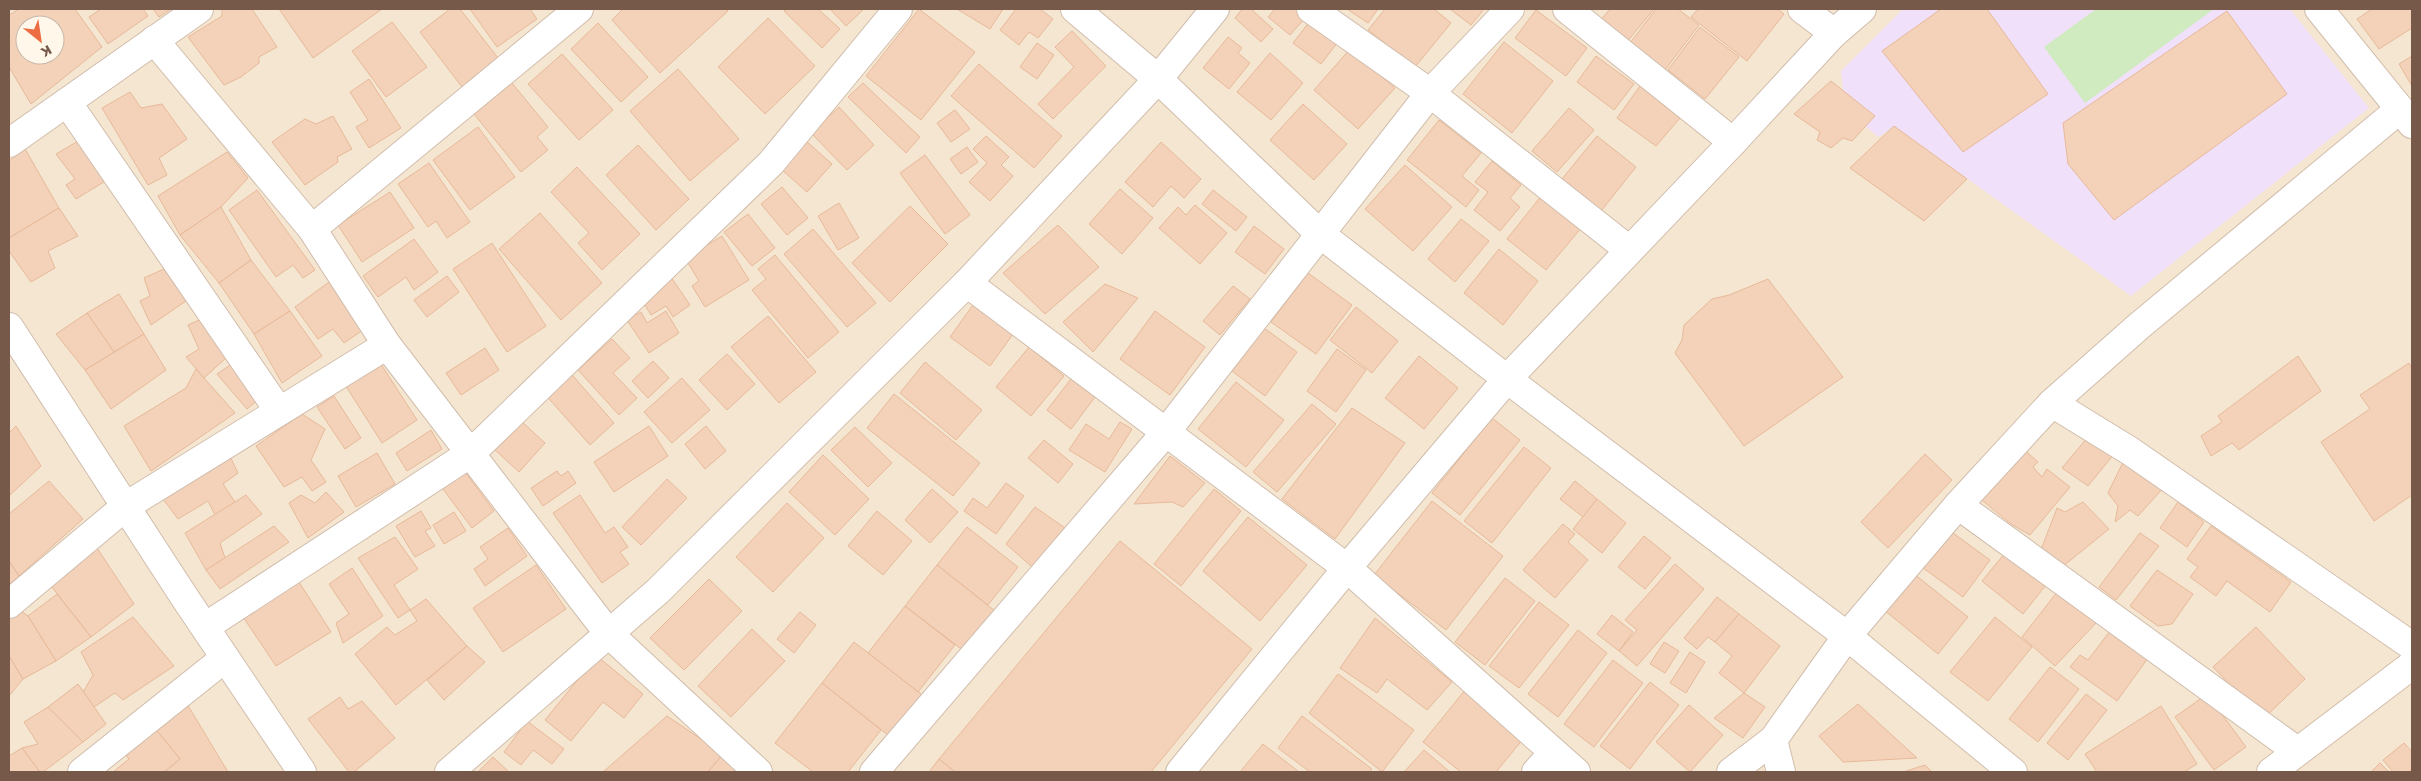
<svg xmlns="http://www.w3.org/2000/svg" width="2421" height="781" viewBox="0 0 2421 781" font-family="'Work Sans',sans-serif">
	<rect width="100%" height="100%" fill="#fdf4e3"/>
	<path fill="#f5e6d1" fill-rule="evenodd" d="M9 9H2412V772H9ZM25 25H55V55H25Z"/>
	<path fill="#f1e0f9" d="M1903 9H2290L2369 108 2131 296 1894 126 1879 137 1845 111 1841 71Z"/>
	<path fill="#d1ebc1" d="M2096 9H2214L2085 103 2044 47Z"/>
	<g fill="#f4d2b9" stroke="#e7b999" fill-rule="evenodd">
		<path d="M19 9H75L102 47 31 104 9 67V15ZM25 25H55V55H25Z"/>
		<path d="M101 9H143L148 16 108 44 89 17Z"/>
		<path d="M153 9H171L159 17Z"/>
		<path d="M222 9H252L277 47 259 57V63L241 77 224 85 188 37 222 16Z"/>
		<path d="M279 9H382L313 58Z"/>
		<path d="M450 9H460L502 63 465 91 420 32Z"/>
		<path d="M470 9H530L537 19 497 47Z"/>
		<path d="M623 9H726L728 11 660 73 612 20Z"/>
		<path d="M787 9H818L840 29 822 48 784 11Z"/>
		<path d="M830 9H864L846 26Z"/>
		<path d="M919 9 975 52 921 120 866 76Z"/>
		<path d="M957 9H1003L990 29Z"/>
		<path d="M1016 9H1040L1053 19 1038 38 1029 32 1019 45 1000 30Z"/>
		<path d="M1242 9H1251L1273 29 1261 42 1235 18Z"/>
		<path d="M1275 9H1297L1306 17 1290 35 1268 17Z"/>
		<path d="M1347 9H1378L1368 23Z"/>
		<path d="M1385 9H1434L1451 23 1415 67 1368 30Z"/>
		<path d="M1450 9H1484L1471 25Z"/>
		<path d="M1610 9H1654L1626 43 1600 21Z"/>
		<path d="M1656 9H1678L1699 25 1665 70 1630 43Z"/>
		<path d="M1698 9H1777L1784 14 1747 61 1691 17Z"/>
		<path d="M1941 9H1987L2048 94 1963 152 1882 51Z"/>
		<path d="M2372 9H2412V28L2379 49 2357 19Z"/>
		<path d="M1536 10 1587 48 1566 76 1515 38Z"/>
		<path d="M2227 11 2287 94 2114 220 2068 164 2063 123Z"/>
		<path d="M768 18 815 66 765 114 718 67Z"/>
		<path d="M1310 21 1338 42 1321 64 1293 43Z"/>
		<path d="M392 22 427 67 386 97 352 51Z"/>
		<path d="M598 23 648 77 621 102 571 49Z"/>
		<path d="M1700 27 1739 57 1705 99 1668 70Z"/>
		<path d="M1072 31 1106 66 1053 119 1038 104 1074 67 1055 47Z"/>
		<path d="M1228 37 1242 48 1238 53 1250 63 1229 89 1203 68Z"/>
		<path d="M1504 42 1553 81 1512 133 1463 94Z"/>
		<path d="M1037 43 1054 55 1037 79 1020 67Z"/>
		<path d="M1350 49 1395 88 1358 129 1314 90Z"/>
		<path d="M1270 53 1303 83 1271 120 1237 92Z"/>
		<path d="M562 54 613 110 579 140 528 84Z"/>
		<path d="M1596 56 1634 84 1614 110 1577 82Z"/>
		<path d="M2412 56V86L2399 64Z"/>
		<path d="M979 64 1062 136 1034 168 951 96Z"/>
		<path d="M678 69 739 139 690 181 630 111Z"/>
		<path d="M369 79 401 128 369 148 356 127 368 120 350 92Z"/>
		<path d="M1831 81 1875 116 1852 141 1843 138 1831 148 1817 140 1820 132 1794 114Z"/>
		<path d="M512 83 548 127 537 137 548 150 521 172 474 114Z"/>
		<path d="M863 83 920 137 906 153 848 97Z"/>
		<path d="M1640 86 1680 118 1656 146 1617 118Z"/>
		<path d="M130 92 141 108 162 104 187 139 159 158 167 175 148 185 102 108Z"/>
		<path d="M1303 104 1347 144 1314 180 1270 140Z"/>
		<path d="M839 107 874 145 847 170 811 133Z"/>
		<path d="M1569 108 1594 130 1557 172 1532 151Z"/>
		<path d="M955 110 970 129 951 142 937 123Z"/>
		<path d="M333 116 352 149 337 157 338 162 305 185 272 142 305 119 316 124Z"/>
		<path d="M1439 120 1481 153 1462 176 1479 190 1466 207 1407 160Z"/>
		<path d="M1894 126 1967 179 1924 221 1850 168Z"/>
		<path d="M478 127 515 177 470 210 433 160Z"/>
		<path d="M986 136 1009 157 1001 165 1013 176 990 201 969 182 987 163 973 149Z"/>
		<path d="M1597 136 1636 167 1601 211 1562 179Z"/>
		<path d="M85 137 112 177 76 199 66 185 75 179 56 154Z"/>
		<path d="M806 141 832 164 807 192 781 169Z"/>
		<path d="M1161 142 1201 179 1184 198 1171 186 1153 207 1125 182Z"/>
		<path d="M638 145 689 199 656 230 606 175Z"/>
		<path d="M967 147 978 162 961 174 950 159Z"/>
		<path d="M25 149 59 208 9 238V161Z"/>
		<path d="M227 152 248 178 221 207 180 235 158 196Z"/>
		<path d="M925 155 970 215 945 234 900 173Z"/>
		<path d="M1492 161 1521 185 1510 198 1520 207 1500 231 1474 210 1488 192 1475 182Z"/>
		<path d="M429 163 470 222 447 238 436 221 428 227 398 184Z"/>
		<path d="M1405 165 1452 207 1413 251 1365 209Z"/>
		<path d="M577 167 640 234 602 270 578 243 589 233 551 192Z"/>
		<path d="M782 187 808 218 787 235 761 204Z"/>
		<path d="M1120 189 1153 218 1122 254 1089 224Z"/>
		<path d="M257 190 315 270 303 278 293 265 276 277 229 210Z"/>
		<path d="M1213 190 1247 217 1236 231 1202 204Z"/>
		<path d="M390 192 414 228 362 262 338 225Z"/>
		<path d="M1542 195 1582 227 1546 270 1507 239Z"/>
		<path d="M839 203 859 238 838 250 818 216Z"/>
		<path d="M1195 205 1227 233 1200 264 1159 228 1178 207 1186 215Z"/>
		<path d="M910 206 948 244 890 302 852 263Z"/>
		<path d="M221 207 251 260 219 283 180 235Z"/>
		<path d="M59 208 78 236 48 251 55 268 31 282 9 251V238Z"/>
		<path d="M540 213 602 283 561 320 499 249Z"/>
		<path d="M748 214 775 248 752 266 724 232Z"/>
		<path d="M1461 219 1489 241 1455 282 1428 259Z"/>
		<path d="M1058 225 1099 267 1045 314 1003 273Z"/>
		<path d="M1254 226 1284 249 1265 274 1235 252Z"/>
		<path d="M813 229 876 303 847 327 784 254Z"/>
		<path d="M722 236 749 280 705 307 692 286 699 281 685 258Z"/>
		<path d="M414 239 438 272 414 290 406 277 378 297 363 276Z"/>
		<path d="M492 243 546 326 507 352 453 269Z"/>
		<path d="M1499 249 1538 281 1503 325 1464 293Z"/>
		<path d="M775 255 839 332 808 358 752 290 766 279 758 269Z"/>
		<path d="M251 260 290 311 254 334 219 283Z"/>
		<path d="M164 269 186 301 151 325 140 301 150 296 144 278Z"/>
		<path d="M1308 273 1352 305 1316 354 1271 322Z"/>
		<path d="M447 276 459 292 427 317 414 300Z"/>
		<path d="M671 277 690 305 673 317 666 306 651 315 640 297Z"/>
		<path d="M1768 279 1843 377 1744 446 1675 353 1682 340 1684 325 1712 299 1729 295Z"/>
		<path d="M329 282 363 330 344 343 333 329 318 339 295 307Z"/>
		<path d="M1105 284 1138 298 1093 352 1063 322Z"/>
		<path d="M1233 286 1250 299 1220 335 1203 321Z"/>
		<path d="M119 294 144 334 114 352 87 313Z"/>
		<path d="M973 305 1013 334 990 366 950 337Z"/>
		<path d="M1356 307 1398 341 1372 373 1330 340Z"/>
		<path d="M290 311 322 356 282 383 254 334Z"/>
		<path d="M666 311 679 333 649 353 627 320 641 312 647 323Z"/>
		<path d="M1155 311 1205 347 1170 395 1120 359Z"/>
		<path d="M87 313 114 352 85 370 56 334Z"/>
		<path d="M768 316 816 372 779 403 731 347Z"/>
		<path d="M201 319 226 358 204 378 186 357 199 349 188 325Z"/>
		<path d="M1264 328 1297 352 1265 396 1232 371Z"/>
		<path d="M144 334 166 370 111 409 85 370Z"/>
		<path d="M612 339 630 358 613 373 637 398 619 415 578 370Z"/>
		<path d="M1029 347 1064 376 1031 416 996 387Z"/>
		<path d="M485 348 499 370 461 395 446 373Z"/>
		<path d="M1337 349 1366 370 1336 412 1307 391Z"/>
		<path d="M727 354 755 384 727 410 699 380Z"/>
		<path d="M1419 356 1458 388 1424 429 1385 398Z"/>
		<path d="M2298 356 2321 391 2239 450 2232 443 2211 456 2201 436 2222 422 2218 416Z"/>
		<path d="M377 358 417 420 382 443 342 380Z"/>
		<path d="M653 361 669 378 648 398 632 381Z"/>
		<path d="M925 362 982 410 956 440 900 393Z"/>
		<path d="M233 363 259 399 247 409 217 374Z"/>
		<path d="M2409 363 2412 369V495L2374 521 2321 442 2370 409 2360 395Z"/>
		<path d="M196 369 235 413 151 471 124 426 186 388Z"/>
		<path d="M567 369 614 423 590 445 542 391Z"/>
		<path d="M682 378 710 410 672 443 644 412Z"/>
		<path d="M1071 379 1095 397 1071 429 1047 410Z"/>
		<path d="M1236 382 1284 420 1246 467 1198 429Z"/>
		<path d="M894 394 980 463 953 496 867 428Z"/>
		<path d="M334 396 361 438 345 449 317 407Z"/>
		<path d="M1312 404 1336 424 1277 492 1253 472Z"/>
		<path d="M1352 408 1405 443 1335 539 1282 499Z"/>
		<path d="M302 414 325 429 311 460 326 482 312 491 302 477 284 487 256 446Z"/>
		<path d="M1492 418 1520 440 1460 515 1432 493Z"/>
		<path d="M519 419 545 443 519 472 493 448Z"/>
		<path d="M1120 422 1132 429 1105 472 1069 450 1086 424 1109 439Z"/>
		<path d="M16 426 41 466 9 496V433Z"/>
		<path d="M649 426 668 456 614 492 594 462Z"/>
		<path d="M706 426 726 451 705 469 685 444Z"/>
		<path d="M855 427 892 463 868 487 831 450Z"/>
		<path d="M431 430 442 449 407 471 396 453Z"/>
		<path d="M2087 438 2114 454 2088 486 2062 468Z"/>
		<path d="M1044 440 1073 464 1058 483 1028 458Z"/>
		<path d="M2019 445 2038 462 2033 467 2042 477 2047 469 2070 487 2030 535 2011 524 1978 497Z"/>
		<path d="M1524 447 1551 468 1492 543 1464 521Z"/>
		<path d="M377 453 395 484 356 507 338 476Z"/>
		<path d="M229 454 238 473 223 484 235 502 215 515 208 501 178 519 160 495Z"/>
		<path d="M1925 454 1952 480 1888 548 1861 522Z"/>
		<path d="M2127 454 2165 486 2138 516 2130 510 2115 522 2118 506 2108 493Z"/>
		<path d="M823 455 869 499 835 535 789 492Z"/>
		<path d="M1170 456 1205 483 1183 507 1172 502 1134 504Z"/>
		<path d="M460 465 494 511 472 528 437 481Z"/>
		<path d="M557 471 561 476 568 471 576 483 543 506 531 488Z"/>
		<path d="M667 479 687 498 641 545 622 527Z"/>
		<path d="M49 481 83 519 19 576 9 561V514Z"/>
		<path d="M1575 481 1597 499 1583 517 1560 499Z"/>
		<path d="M1006 483 1024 496 996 534 964 511 973 498 987 508Z"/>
		<path d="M932 489 958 512 930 543 905 520Z"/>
		<path d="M1214 489 1241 511 1181 586 1154 564Z"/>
		<path d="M326 492 344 512 308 538 289 503 301 495 315 503Z"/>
		<path d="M246 495 262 514 220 543 225 558 206 570 185 533Z"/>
		<path d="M580 495 605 533 614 527 628 547 620 552 629 564 602 583 553 513Z"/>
		<path d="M1597 499 1626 523 1602 553 1573 529Z"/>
		<path d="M1432 501 1503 556 1446 630 1374 575Z"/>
		<path d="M2083 502 2109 529 2062 567 2039 555 2057 508 2065 512Z"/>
		<path d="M2178 502 2204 522 2187 547 2160 528Z"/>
		<path d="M787 503 824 538 773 592 736 557Z"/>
		<path d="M1035 507 1065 528 1032 567 1006 544Z"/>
		<path d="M421 511 431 528 425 531 435 546 415 557 396 526Z"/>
		<path d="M877 511 912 541 883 575 848 546Z"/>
		<path d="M454 512 466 531 444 544 433 525Z"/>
		<path d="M1248 517 1307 565 1260 621 1203 571Z"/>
		<path d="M1563 524 1575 534 1568 542 1588 560 1555 598 1523 570Z"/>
		<path d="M274 526 289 542 220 589 206 570Z"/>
		<path d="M2211 526 2291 582 2270 612 2227 581 2216 596 2190 577 2198 567 2187 559Z"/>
		<path d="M967 527 1018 567 988 605 937 565Z"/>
		<path d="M508 528 527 556 485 586 474 569 488 559 480 547Z"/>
		<path d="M1946 528 1990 560 1963 597 1919 565Z"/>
		<path d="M2140 533 2159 546 2116 600 2099 587Z"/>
		<path d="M1644 536 1671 558 1645 589 1618 567Z"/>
		<path d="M395 537 418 569 394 585 410 610 398 618 358 558Z"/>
		<path d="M1120 541 1252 649 1151 772H955L939 759Z"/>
		<path d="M95 545 134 604 91 637 48 582Z"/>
		<path d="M2005 553 2046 585 2023 614 1982 581Z"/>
		<path d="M9 561 19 576 9 585Z"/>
		<path d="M1675 564 1704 589 1637 666 1619 651 1637 630 1625 620Z"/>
		<path d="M536 565 566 609 503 652 473 608Z"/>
		<path d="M937 565 995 611 964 651 905 606Z"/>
		<path d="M352 568 383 616 343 643 336 623 349 614 329 584Z"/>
		<path d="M2157 570 2193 594 2172 624 2158 626 2130 606Z"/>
		<path d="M1913 573 1968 617 1938 654 1884 610Z"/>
		<path d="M1505 578 1535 601 1485 665 1455 642Z"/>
		<path d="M297 579 331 632 276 666 243 617Z"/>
		<path d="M709 579 742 611 684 670 650 638Z"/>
		<path d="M2058 591 2097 622 2055 666 2022 637Z"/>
		<path d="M57 594 91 637 56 661 28 616Z"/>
		<path d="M1717 597 1739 614 1715 642 1708 637 1697 649 1684 638Z"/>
		<path d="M426 599 467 646 396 705 355 654 387 627 395 635 417 621 410 610Z"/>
		<path d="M1539 602 1569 625 1519 688 1489 666Z"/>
		<path d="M905 606 955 645 918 692 868 653Z"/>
		<path d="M16 607 28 616 56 661 23 679 9 656V613Z"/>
		<path d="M800 612 816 625 794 653 777 639Z"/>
		<path d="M1739 614 1780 646 1744 693 1719 673 1732 656 1715 642Z"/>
		<path d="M1612 615 1633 632 1619 651 1597 634Z"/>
		<path d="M133 617 174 666 123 700 115 693 94 707 83 692 93 675 81 652Z"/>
		<path d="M1995 617 2032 647 1988 701 1950 672Z"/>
		<path d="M1375 618 1452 682 1427 710 1387 679 1377 693 1340 668Z"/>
		<path d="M2256 627 2305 679 2263 719 2213 667Z"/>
		<path d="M752 629 785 661 731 717 698 686Z"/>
		<path d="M1578 630 1607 653 1558 717 1528 694Z"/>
		<path d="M2110 631 2148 658 2117 701 2070 667 2080 655 2088 660Z"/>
		<path d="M854 642 926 698 893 739 822 683Z"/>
		<path d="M1664 642 1679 651 1665 673 1650 664Z"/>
		<path d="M467 646 485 662 444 700 427 680Z"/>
		<path d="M1690 652 1705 662 1686 693 1670 683Z"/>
		<path d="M9 656 23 679 9 696Z"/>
		<path d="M597 656 643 694 624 718 603 702 571 741 545 720Z"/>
		<path d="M1613 660 1643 683 1594 747 1564 724Z"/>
		<path d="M2050 667 2079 689 2038 742 2009 719Z"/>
		<path d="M1338 674 1414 730 1382 772 1309 713Z"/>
		<path d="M1650 682 1679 705 1630 769 1600 746Z"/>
		<path d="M822 683 881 730 848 772H813L775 743Z"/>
		<path d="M78 684 106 724 83 742 48 707Z"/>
		<path d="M1465 690 1524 738 1496 772H1461L1423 742Z"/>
		<path d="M1744 693 1765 707 1743 738 1714 718Z"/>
		<path d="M2086 694 2107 710 2068 760 2047 743Z"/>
		<path d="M2207 694 2246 747 2214 770 2175 717Z"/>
		<path d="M340 697 348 709 362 701 395 738 354 772H349L308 719Z"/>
		<path d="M187 704 228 772H164L180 759 154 727Z"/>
		<path d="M1858 704 1917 758 1843 762 1819 736Z"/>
		<path d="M1689 705 1723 735 1690 772 1656 742Z"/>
		<path d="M2161 706 2197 764 2184 772H2097L2085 754Z"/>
		<path d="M48 707 83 742 43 772H40L22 748 38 744 24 722Z"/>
		<path d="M667 716 723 754 708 772H603Z"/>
		<path d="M1302 716 1372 769 1369 772H1310L1278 748Z"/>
		<path d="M527 721 564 749 552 764 533 750 521 765 504 752Z"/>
		<path d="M154 727 180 759 164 772H113L129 759 121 750Z"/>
		<path d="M2404 743 2412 752V769L2408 772H2393L2383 760Z"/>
		<path d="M1263 744 1299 772H1240Z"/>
		<path d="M22 748 40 772H9V756Z"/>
		<path d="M1424 750 1450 772H1404Z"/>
		<path d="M723 754 744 772H708Z"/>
		<path d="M493 757 509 772H478Z"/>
		<path d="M939 759 955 772H929Z"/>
		<path d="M2380 763 2389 772H2371Z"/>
		<path d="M1925 765 1932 772H1903Z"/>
	</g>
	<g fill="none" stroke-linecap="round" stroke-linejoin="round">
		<g stroke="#d1bdac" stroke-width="30">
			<g id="minor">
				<path d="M1075 9 1158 79 1319 233 1507 379 1847 636 2013 772"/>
				<path d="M1311 9 1430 93 1629 250"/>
				<path d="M1567 9 1733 142"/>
				<path d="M1802 9 1834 33"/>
				<path d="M2319 9 2412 124"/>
				<path d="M154 40 312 229 387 345 609 634 758 772"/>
				<path d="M67 102 279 411"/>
				<path d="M9 143 199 9"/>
				<path d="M312 229 579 9"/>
				<path d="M967 283 1347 568 1576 772"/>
				<path d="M2052 403 2130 451 2412 646"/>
				<path d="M1958 505 2297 751"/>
				<path d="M9 604 126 506 387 345"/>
				<path d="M205 627 471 453 771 163 898 9"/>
				<path d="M1773 740 1781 772"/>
				<path d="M82 772 225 658"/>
				<path d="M449 772 658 591 967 283 1158 79 1215 9"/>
				<path d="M874 772 1166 432 1430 93 1510 9"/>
				<path d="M1180 772 1347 568 1507 379 1733 142 1834 33 1862 9"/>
				<path d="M1536 772 1553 753"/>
				<path d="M1731 772 1773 740 1847 636 1958 505 2052 403 2139 326 2400 109"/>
			</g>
		</g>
		<g stroke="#d1bdac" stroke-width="30">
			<path id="tertiary" d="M9 327 185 598 302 772"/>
		</g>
		<g stroke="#d4bda9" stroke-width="30">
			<path id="secondary" d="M2271 772 2412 665"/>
		</g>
		<use href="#minor" stroke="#fff" stroke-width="28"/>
		<use href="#tertiary" stroke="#fff" stroke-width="28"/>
		<use href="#secondary" stroke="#fff" stroke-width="28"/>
	</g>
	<rect width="2421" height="781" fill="none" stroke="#765948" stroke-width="20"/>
	<g transform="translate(40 40) rotate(150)"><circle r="24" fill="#fff7ea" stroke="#c8b8a9"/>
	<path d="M0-4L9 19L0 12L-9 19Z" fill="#ed6d42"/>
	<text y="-8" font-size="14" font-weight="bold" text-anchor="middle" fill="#765948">K</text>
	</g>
</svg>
